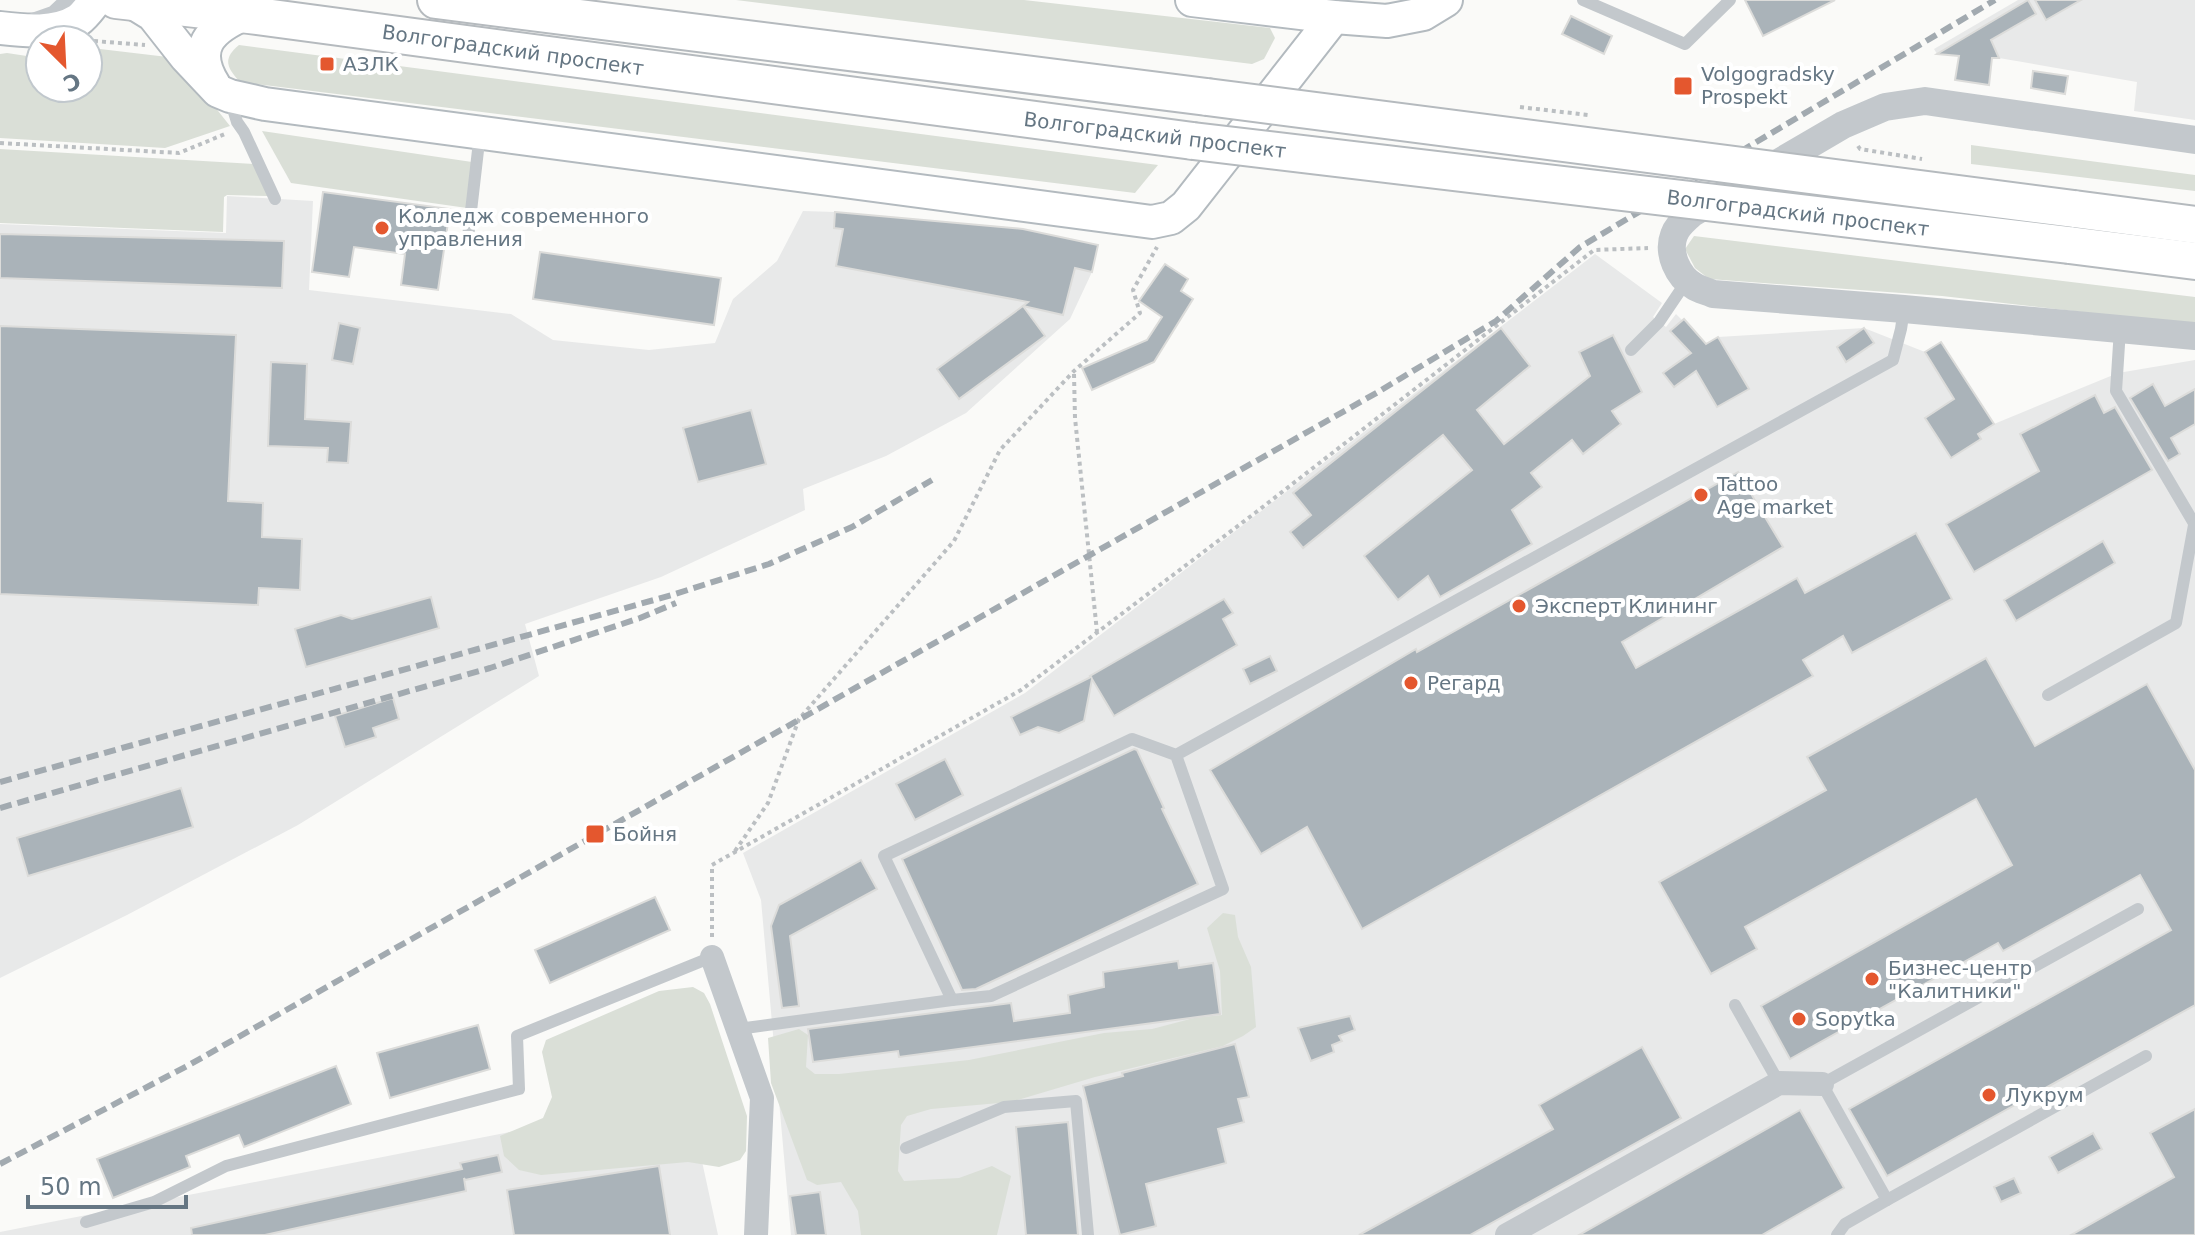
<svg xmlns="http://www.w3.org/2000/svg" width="2195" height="1235" viewBox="0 0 2195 1235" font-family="'DejaVu Sans',sans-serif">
	<rect width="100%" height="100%" fill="#fafaf8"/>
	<g fill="#e8e9e9">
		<path d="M2018 0H2195V120L2134 111 2137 82 1999 58 1937 54 1934 49Z"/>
		<path d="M227 196 313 201 309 290 511 314 553 340 649 350 715 343 733 299 777 261 803 211 835 212 1018 228 1098 245 1092 272 1070 319 966 413 886 456 803 489 805 510 661 577 525 624 539 676 298 825 127 915 0 978V224L226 233Z"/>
		<path d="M1595 254 1662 303 1653 317 1666 327 1676 314 1706 344 1718 337 1864 328 1925 352 1994 424 2118 373 2195 360V1235H791L761 900 743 853 1025 693Z"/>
		<path d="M688 1097 718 1235H0V1232Z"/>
	</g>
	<g fill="#dadfd7">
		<path d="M736 0H1024L1270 28 1275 38 1264 59 1252 64Z"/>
		<path d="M239 45 1158 165 1135 193 240 82C227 68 222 59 239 45Z"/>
		<path d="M100 49 176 58 230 126 165 148 0 138V54L7 53 40 58V88H88V53Z"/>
		<path d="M262 131 472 162 467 208 291 183Z"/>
		<path d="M1971 145 2195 175V191L1971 164Z"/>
		<path d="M0 149 254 164 268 196 227 195 224 197 223 232 0 223Z"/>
		<path d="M1694 236 2195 297V325L1942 296 1709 279 1695 268 1685 249Z"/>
		<path d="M1223 913 1235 915 1238 937 1251 967 1256 1027 1243 1036 1223 1046 1095 1077 1011 1102 931 1109 907 1116 901 1125 898 1171 904 1181 959 1178 992 1166 1011 1176 997 1235H861L858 1211 841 1182 817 1185 807 1180 771 1083 768 1038 799 1029 808 1035 806 1067 815 1074H839L969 1060 1104 1033 1152 1029 1194 1018 1222 1015 1220 971 1207 928Z"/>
		<path d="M693 987 704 993 710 1004 747 1116 746 1151 740 1160 719 1167 688 1162 541 1175 519 1170 504 1156 500 1136 543 1118 552 1097 542 1052 546 1040 659 991Z"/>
	</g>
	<g fill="#aab3b9" stroke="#dcdcda" stroke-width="2">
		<path d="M1745 0H1835L1763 36Z"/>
		<path d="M2028 0 2036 14 1991 40 1999 58H1992L1989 85 1955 80 1959 56 1937 54Z"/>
		<path d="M2035 0H2081L2046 20Z"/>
		<path d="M1571 16 1612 36 1604 54 1562 34Z"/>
		<path d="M2033 71 2068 76 2065 94 2031 88Z"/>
		<path d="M323 192 450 209 438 290 401 285 405 254 354 247 349 277 312 272Z"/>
		<path d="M835 212 1023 229 1098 245 1092 272 1075 268 1063 315 1023 306 1028 302 836 266 843 229 834 228Z"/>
		<path d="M0 234 284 241 282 288 0 278Z"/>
		<path d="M540 252 721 278 714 325 533 299Z"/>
		<path d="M1165 264 1188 279 1181 291 1193 299 1154 362 1092 390 1082 368 1147 340 1162 317 1139 301Z"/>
		<path d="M1023 306 1045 336 959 399 937 369Z"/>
		<path d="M1684 319 1706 344 1718 337 1749 389 1717 407 1696 371 1674 387 1663 373 1691 353 1670 331Z"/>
		<path d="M339 323 360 328 353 364 332 360Z"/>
		<path d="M0 326 236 335 228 501 263 503 262 537 302 539 300 590 259 588 258 605 0 594Z"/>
		<path d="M1501 328 1530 366 1477 410 1504 444 1590 376 1579 352 1613 335 1642 392 1612 411 1621 424 1583 454 1572 440 1531 473 1542 487 1512 510 1532 544 1440 597 1428 576 1398 600 1364 556 1472 470 1443 435 1303 548 1290 532 1311 515 1293 493Z"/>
		<path d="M1864 328 1874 343 1846 362 1837 347Z"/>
		<path d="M1941 342 1994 424 1978 434 1981 439 1951 458 1925 418 1954 399 1925 352Z"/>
		<path d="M271 362 307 364 305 419 351 422 348 463 327 462 328 448 268 446Z"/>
		<path d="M2153 384 2165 406 2195 389V424L2171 438 2180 454 2168 461 2130 398Z"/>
		<path d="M2095 395 2104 413 2115 407 2152 470 1974 572 1946 524 2039 471 2020 434Z"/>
		<path d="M751 410 766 464 698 482 683 428Z"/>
		<path d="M1738 472 1783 547 1622 642 1636 668 1797 578 1805 593 1916 533 1952 599 1852 653 1843 636 1803 660 1813 676 1362 929 1307 827 1261 854 1210 770 1416 649 1417 652Z"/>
		<path d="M2103 541 2115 563 2016 621 2004 600Z"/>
		<path d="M431 597 439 628 306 667 295 629 341 615 352 619Z"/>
		<path d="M1224 599 1233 613 1223 619 1237 645 1114 716 1092 679 1084 721 1059 733 1038 727 1020 735 1011 717 1091 677 1090 676Z"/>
		<path d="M1270 656 1277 671 1250 684 1243 669Z"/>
		<path d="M1986 658 2035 746 2147 684 2195 770V1005L1887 1176 1849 1109 2171 930 2140 875 2003 951 1998 943 1790 1059 1761 1006 2012 865 1976 799 1745 927 1757 949 1711 974 1659 882 1826 790 1807 757Z"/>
		<path d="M393 698 399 719 373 728 376 737 345 747 335 716Z"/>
		<path d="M1134 749 1137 750 1164 808 1162 809 1198 884 976 989 962 990 902 859Z"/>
		<path d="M945 759 963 795 915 820 896 784Z"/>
		<path d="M181 788 193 827 28 876 17 838Z"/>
		<path d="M861 860 877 889 790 936 799 1006 782 1008 771 926 779 905Z"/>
		<path d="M655 897 670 930 550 983 535 950Z"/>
		<path d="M1178 961 1179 968 1213 963 1220 1014 899 1057 898 1051 813 1062 808 1029 1011 1003 1014 1021 1070 1013 1068 995 1104 987 1103 972Z"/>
		<path d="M1350 1016 1355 1030 1339 1036 1342 1041 1332 1045 1334 1052 1311 1061 1298 1028Z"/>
		<path d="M478 1025 490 1069 390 1098 377 1053Z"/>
		<path d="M1235 1044 1249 1097 1238 1099 1244 1122 1218 1129 1226 1163 1146 1184 1156 1226 1120 1235 1083 1086 1123 1076 1122 1073Z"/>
		<path d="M1642 1047 1681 1118 1470 1235H1359L1553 1129 1539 1105Z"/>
		<path d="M336 1066 351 1104 244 1147 239 1135 186 1156 190 1167 113 1198 97 1159Z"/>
		<path d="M2195 1109V1235H2071L2174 1177 2150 1133Z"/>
		<path d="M1800 1110 1844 1188 1762 1235H1579Z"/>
		<path d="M1068 1122 1078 1235H1026L1016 1127Z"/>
		<path d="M2093 1133 2102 1149 2058 1173 2049 1157Z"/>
		<path d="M498 1155 502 1172 465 1180 464 1178 466 1191 265 1235H192L191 1228 462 1169 460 1163Z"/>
		<path d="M659 1166 670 1235H514L507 1190Z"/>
		<path d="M2014 1178 2021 1193 2001 1202 1994 1187Z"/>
		<path d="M820 1192 826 1235H796L790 1196Z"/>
	</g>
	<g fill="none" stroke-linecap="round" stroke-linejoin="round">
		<g stroke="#b3babf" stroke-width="36">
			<g id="secondary">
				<path d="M1192 0 1334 17 1387 21 1423 14 1446 0"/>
				<path d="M132 2 153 15 186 57 218 91 230 96 265 104 1152 222 1171 218 1186 206 1334 17"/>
				<path d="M0 28C25 31 56 34 78 20 85 15 91 6 96 0"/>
				<path d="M214 85C191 48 210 29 244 14"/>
			</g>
		</g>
		<g stroke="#b5babe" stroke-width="40">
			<g id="primary">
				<path d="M116 0 249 15 1193 141"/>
				<path d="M436 0 1207 97"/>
				<path d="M2074 209 2195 225"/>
				<path d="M2069 245 2195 261"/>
			</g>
		</g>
		<g stroke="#bbbfc2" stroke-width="4" stroke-dasharray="4 4" stroke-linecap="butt">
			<path d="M94 41 145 45"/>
			<path d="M1520 107 1588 115 1587 118"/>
			<path d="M0 143 179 153 225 134"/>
			<path d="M1858 146 1860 149 1922 159"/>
			<path d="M1074 374 1075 418 1097 632"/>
			<path d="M735 851 768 803 799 719 954 541 1000 450 1074 371 1140 313 1133 290 1157 247"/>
			<path d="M712 937V865L1021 690 1255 513 1594 250 1648 248"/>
		</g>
		<g stroke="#c3c8cc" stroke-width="12">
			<path d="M1583 0 1685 44 1730 0"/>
			<path d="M230 99 237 122 244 132 275 199"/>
			<path d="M468 237 480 133"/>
			<path d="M2120 329 2116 391 2195 525"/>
			<path d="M1631 350 1659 322 1686 282"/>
			<path d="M2048 695 2176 623 2194 525"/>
			<path d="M1176 755 1223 889 991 996 952 1000 884 856 1132 739 1176 755 1893 360 1901 329 1904 309"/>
			<path d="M1735 1005 1779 1083"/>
			<path d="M738 1029 952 1000"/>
			<path d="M906 1148 1004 1107 1076 1101 1088 1235"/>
			<path d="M1887 1200 2146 1056"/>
			<path d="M86 1222 154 1202 226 1166 519 1089 517 1036 712 957"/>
			<path d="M1837 1235 1845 1224 1887 1200 1822 1084 2138 909"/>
		</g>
		<g stroke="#c3c8cc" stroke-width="24">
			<path d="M36 24 56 17 74 0"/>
			<path d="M712 957 762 1098 756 1235"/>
			<path d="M1507 1235 1779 1083 1822 1084"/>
		</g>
		<path stroke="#c3c8cc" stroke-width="28" d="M2195 140 1925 101 1885 107 1843 125 1691 214C1684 221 1677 226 1674 235 1667 253 1678 277 1694 286 1700 290 1707 291 1713 294L1904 309 2195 336"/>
		<use href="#secondary" stroke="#fff" stroke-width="32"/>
		<use href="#primary" stroke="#fff" stroke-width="36"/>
		<g stroke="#a2aab0" stroke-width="6" stroke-dasharray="12 6" stroke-linecap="butt">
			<path d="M0 782 672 595 769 564 852 527 932 480"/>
			<path d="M0 808 490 668 640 618 676 603"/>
			<path d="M0 1164 189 1065 1378 392 1496 321 1580 247 1995 0"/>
		</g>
		<g stroke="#b5babe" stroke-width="40" stroke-linecap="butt">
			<g id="primary-bridge">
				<path d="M1207 97 2074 209"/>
				<path d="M1193 141 2069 245"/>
			</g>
		</g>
		<use href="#primary-bridge" stroke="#fff" stroke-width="36"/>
	</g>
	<g fill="#e4572e" stroke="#fff" stroke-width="3">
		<rect x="319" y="56" width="16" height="16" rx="4"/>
		<rect x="1673" y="76" width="20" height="20" rx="4"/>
		<circle cx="382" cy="228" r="8"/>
		<circle cx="1701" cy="495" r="8"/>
		<circle cx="1519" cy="606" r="8"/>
		<circle cx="1411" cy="683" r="8"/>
		<rect x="585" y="824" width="20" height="20" rx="4"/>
		<circle cx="1872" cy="979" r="8"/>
		<circle cx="1799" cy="1019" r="8"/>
		<circle cx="1989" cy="1095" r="8"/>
	</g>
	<g text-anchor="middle" stroke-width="8" stroke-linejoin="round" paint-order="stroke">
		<g font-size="20" fill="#657683" stroke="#fff">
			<text transform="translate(513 50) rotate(8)" y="7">Волгоградский проспект</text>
			<text transform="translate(1155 135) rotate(7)" y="7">Волгоградский проспект</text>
			<text transform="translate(1798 213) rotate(7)" y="7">Волгоградский проспект</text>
		</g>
		<g font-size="20" fill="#657683" stroke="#fff" text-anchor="start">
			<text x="343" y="71">АЗЛК</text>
			<text x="1701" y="81">Volgogradsky<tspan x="1701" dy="23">Prospekt</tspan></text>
			<text x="398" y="223">Колледж современного<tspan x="398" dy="23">управления</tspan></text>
			<text x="1717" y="491">Tattoo<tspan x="1717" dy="23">Age market</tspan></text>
			<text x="1535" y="613">Эксперт Клининг</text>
			<text x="1427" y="690">Регард</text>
			<text x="613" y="841">Бойня</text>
			<text x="1888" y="975">Бизнес-центр<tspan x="1888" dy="23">"Калитники"</tspan></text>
			<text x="1815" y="1026">Sopytka</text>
			<text x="2005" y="1102">Лукрум</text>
		</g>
	</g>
	<g transform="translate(64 64) rotate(156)"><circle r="38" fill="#ffffff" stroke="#c1c8cd" stroke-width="2"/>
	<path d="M0-6L14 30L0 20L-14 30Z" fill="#e4572e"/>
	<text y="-12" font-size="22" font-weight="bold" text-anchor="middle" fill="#657683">С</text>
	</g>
	<path d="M28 1195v12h158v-12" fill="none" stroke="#657683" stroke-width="4"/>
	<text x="40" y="1195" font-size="24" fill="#657683" stroke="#ffffff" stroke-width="6" paint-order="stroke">50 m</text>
</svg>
